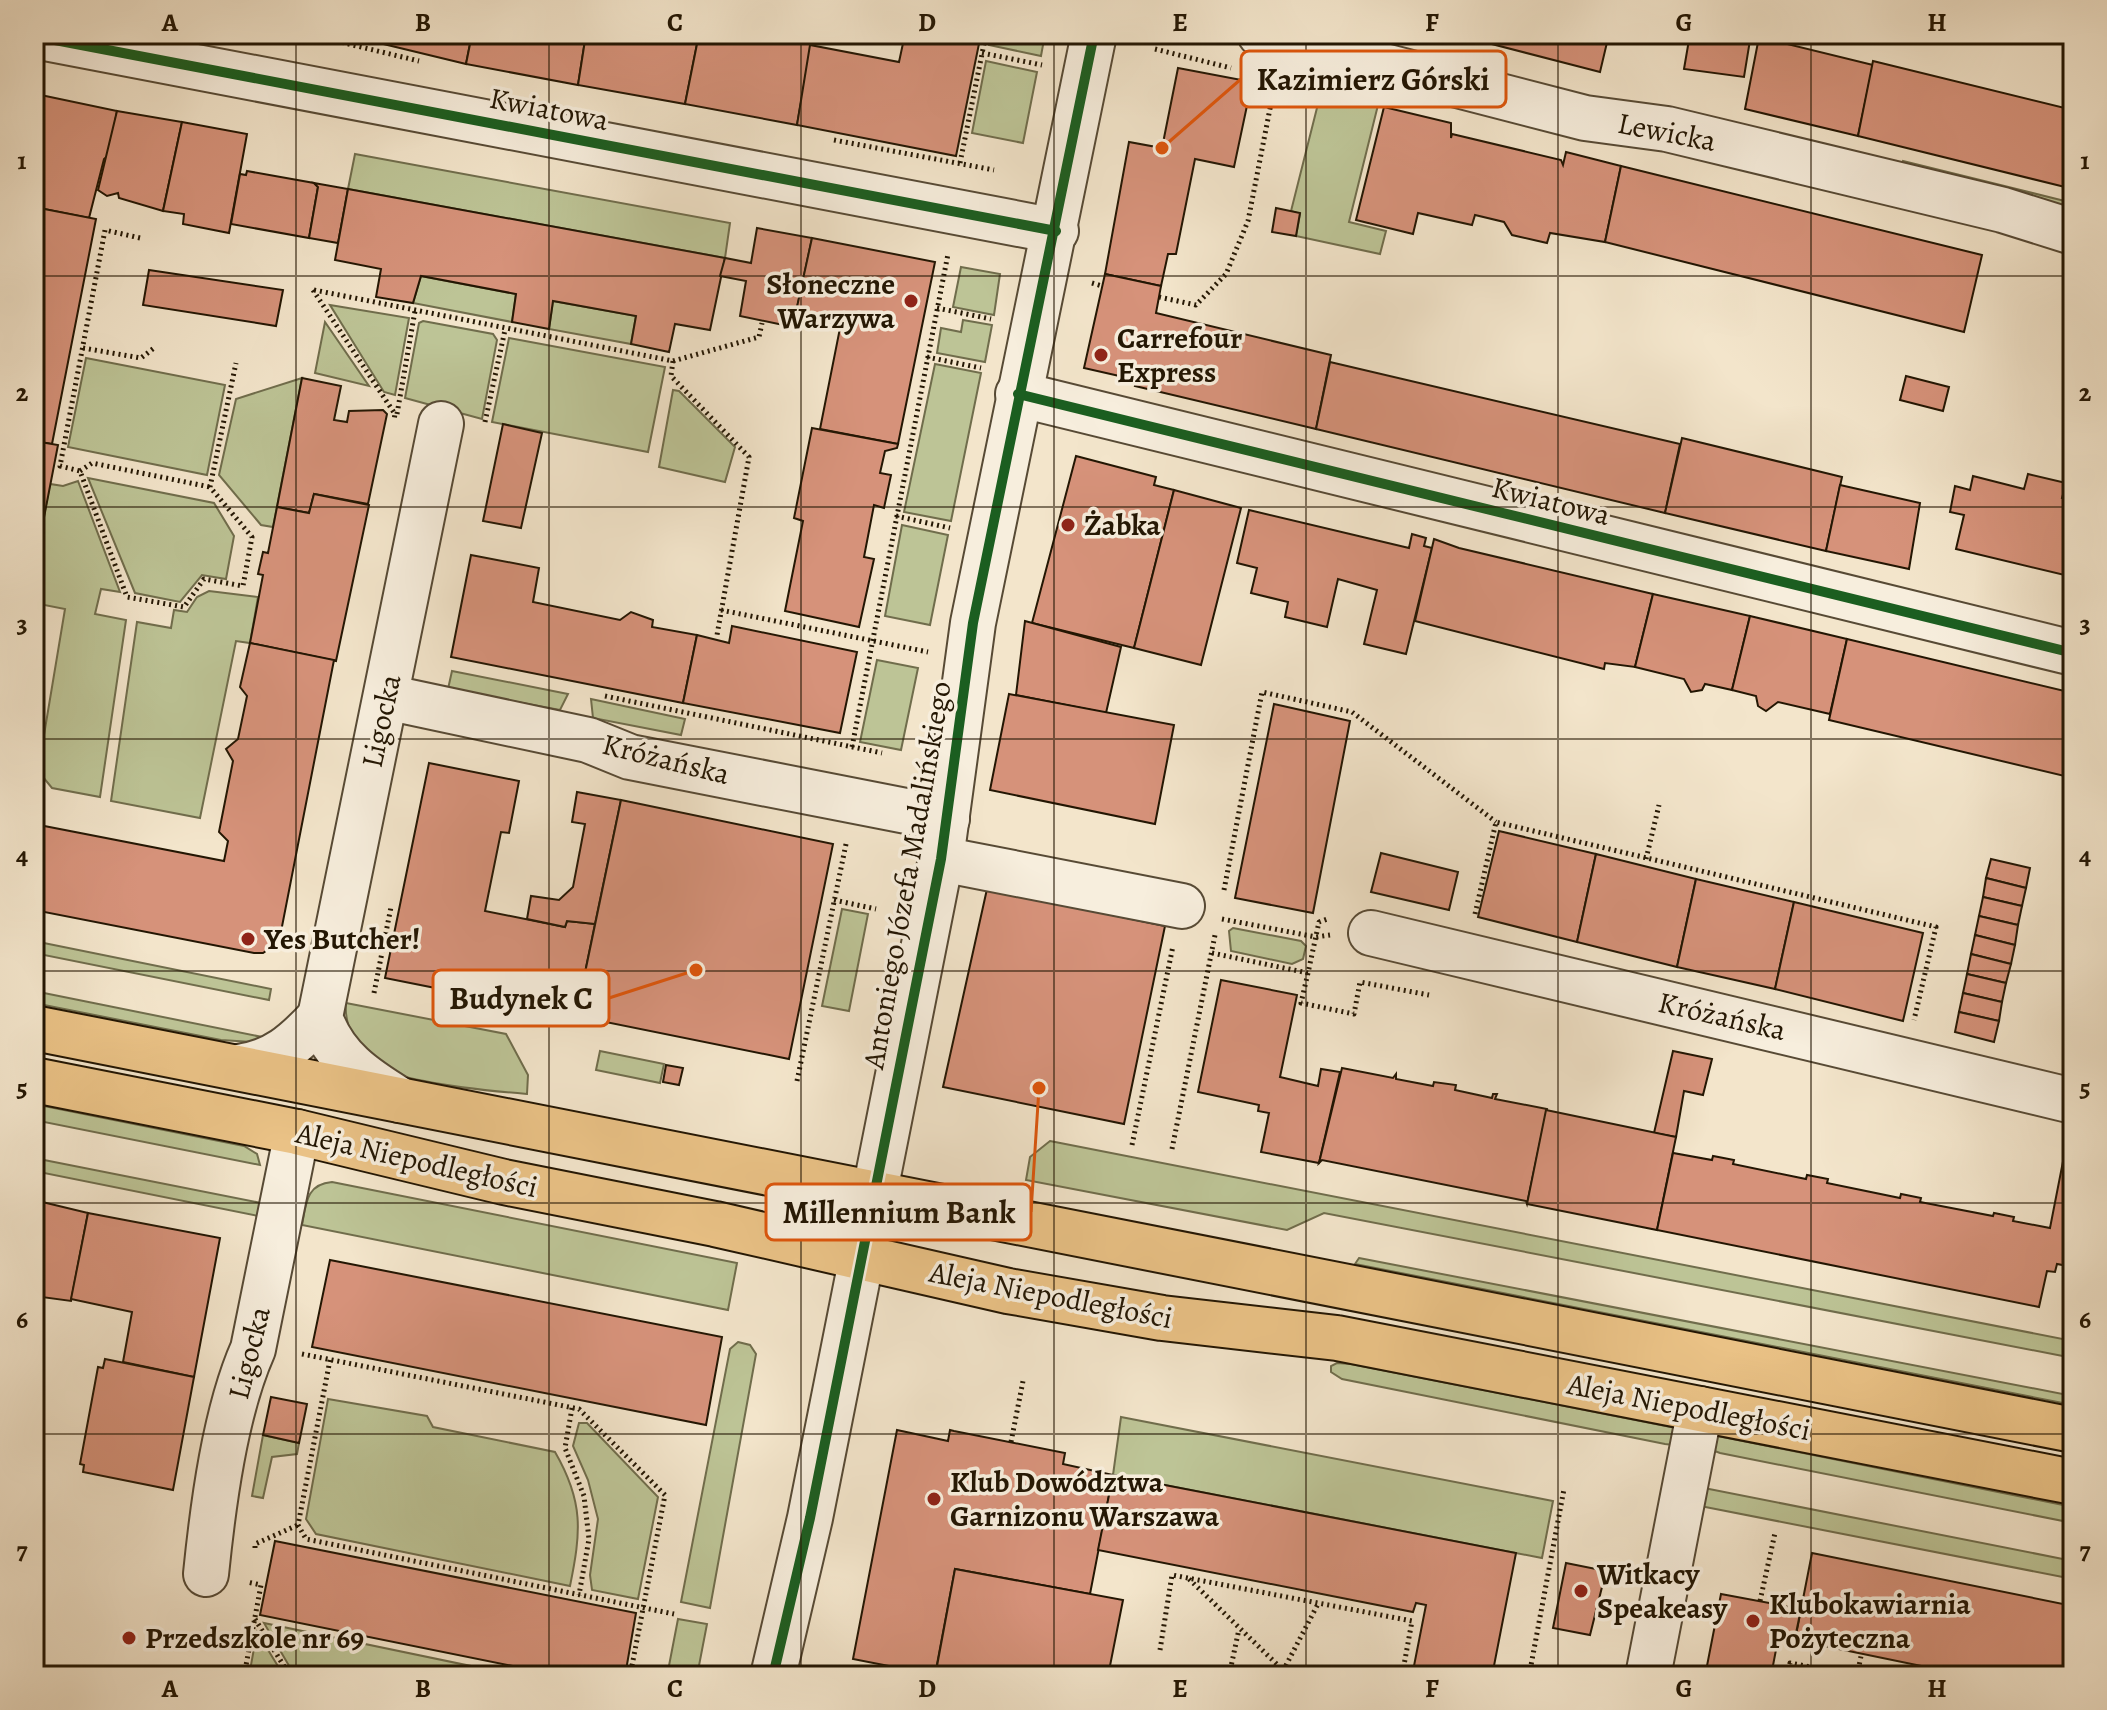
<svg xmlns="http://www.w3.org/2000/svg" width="2107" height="1710" viewBox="0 0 2107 1710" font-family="Alegreya,serif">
	<rect width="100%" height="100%" fill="#f3e5cb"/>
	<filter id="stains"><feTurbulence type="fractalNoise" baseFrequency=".0025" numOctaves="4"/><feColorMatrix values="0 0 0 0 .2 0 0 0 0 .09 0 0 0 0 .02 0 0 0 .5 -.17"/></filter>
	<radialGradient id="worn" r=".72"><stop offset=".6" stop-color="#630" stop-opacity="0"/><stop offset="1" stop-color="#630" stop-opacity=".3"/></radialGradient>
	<g fill="#bdc496" stroke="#706d4c" stroke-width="2">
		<path d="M991 34H1045L1041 56 989 45Z"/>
		<path d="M986 61 1037 72 1023 143 972 133Z"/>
		<path d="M1321 92 1378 105 1349 222 1386 231 1380 254 1296 236 1300 214 1291 211Z"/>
		<path d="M355 154 730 223 725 258 348 189Z"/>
		<path d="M1903 161 2073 203V208L2068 210 1900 170Z"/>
		<path d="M961 267 1000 274 994 315 953 307Z"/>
		<path d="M421 276 516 294 512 322 413 303Z"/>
		<path d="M553 301 636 316 631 344 549 329Z"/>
		<path d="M330 305 409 318 395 395 384 392Z"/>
		<path d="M963 320 992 325 985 362 937 353 941 328 961 332Z"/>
		<path d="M423 321 493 334 497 340 482 419 405 398 419 323Z"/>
		<path d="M325 322 369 386 315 373Z"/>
		<path d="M509 338 665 367 648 452 492 422Z"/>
		<path d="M86 358 225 385 207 475 68 447Z"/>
		<path d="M935 364 981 373 951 521 904 512Z"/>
		<path d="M302 378 273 527 261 525 219 475 236 399Z"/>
		<path d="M673 390 679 391 735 447 725 482 659 467Z"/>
		<path d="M88 478 214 503 234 536 226 579 202 575 180 602 135 593Z"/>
		<path d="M78 481 120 592 101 589 95 614 126 620 100 797 52 788 38 771 65 609 34 603V569L50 484 63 486Z"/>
		<path d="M902 525 948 535 930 625 885 616Z"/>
		<path d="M209 591 258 597 250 643 236 641 200 818 111 801 137 622 171 628 174 610 187 612 197 597Z"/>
		<path d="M877 660 918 668 901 750 860 742Z"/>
		<path d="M452 671 568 694 560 710 448 689Z"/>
		<path d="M591 699 685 719 681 735 593 718Z"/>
		<path d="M842 909 868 914 849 1011 822 1006Z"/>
		<path d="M1233 928 1301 941 1306 946 1303 959 1292 964 1231 951 1229 931Z"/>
		<path d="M34 941 271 989 269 1000 34 953Z"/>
		<path d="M34 991 267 1038 252 1042 221 1040 34 1003Z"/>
		<path d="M346 1003 506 1034 528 1075 527 1094C490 1091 406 1083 375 1066 357 1056 344 1023 346 1003Z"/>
		<path d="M600 1051 664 1064 660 1083 596 1070Z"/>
		<path d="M34 1104 244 1146 257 1154 260 1165 34 1120Z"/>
		<path d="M1050 1141 2073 1341V1358L1324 1213 1287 1230 1026 1180 1030 1157Z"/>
		<path d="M34 1158 261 1203 258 1216 34 1171Z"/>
		<path d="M332 1182 737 1263 728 1310 302 1225C306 1204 306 1184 332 1182Z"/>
		<path d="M1359 1258 2073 1396V1405L1355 1264Z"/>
		<path d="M738 1342 750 1345 756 1354 710 1608 681 1602 730 1349Z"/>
		<path d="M1337 1363 1351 1364 1681 1429 1673 1445 1665 1444 1342 1379 1331 1372V1366Z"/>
		<path d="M328 1399 427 1416 433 1427 555 1452C584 1502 581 1532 570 1586L316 1534 306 1519Z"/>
		<path d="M1121 1417 1553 1501 1542 1558 1113 1475Z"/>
		<path d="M579 1423H587L658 1497 638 1599 592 1590 590 1575 598 1519 588 1480 573 1446Z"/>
		<path d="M263 1435 299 1443 297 1454 272 1457 263 1498 252 1496Z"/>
		<path d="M1713 1435 2073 1507V1523L1720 1453 1712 1450Z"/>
		<path d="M1699 1487 2073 1561V1579L1695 1505Z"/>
		<path d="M678 1619 707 1624 697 1676H667Z"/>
		<path d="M264 1623 519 1676H295Z"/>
		<path d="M257 1632 284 1676H249Z"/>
	</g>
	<g fill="#d6927a" stroke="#231603" stroke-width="2">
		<path d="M342 34H472L466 64Z"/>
		<path d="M472 34H586L578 85 466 64Z"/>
		<path d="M586 34H699L685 104 578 85Z"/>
		<path d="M699 34H813L797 125 685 104Z"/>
		<path d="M905 34H981L956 156 797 125 810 45 899 62Z"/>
		<path d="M1453 34H1609L1600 72Z"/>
		<path d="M1690 34H1751L1744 77 1684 69Z"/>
		<path d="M1759 37 1873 65 1858 136 1745 109Z"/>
		<path d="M1873 61 2073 110V189L1858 136Z"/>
		<path d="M1178 68 1252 82 1234 167 1195 159 1176 254H1168L1161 286 1105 274 1129 142 1162 148Z"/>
		<path d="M36 94 117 111 109 155 104 159 89 218 34 207Z"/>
		<path d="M1384 107 1451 123V138L1452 134 1561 160 1563 165 1566 152 1621 166 1605 242 1550 233 1547 243 1512 235 1504 222 1475 215 1472 225 1418 213 1413 234 1356 220Z"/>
		<path d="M117 111 182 122 163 211 119 198 118 193 107 196 98 190Z"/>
		<path d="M182 122 247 134 229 233 183 224 184 214 163 211Z"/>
		<path d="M1621 166 1982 255 1964 332 1605 242Z"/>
		<path d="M247 171 314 183 318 187 309 238 231 224 240 174 246 175Z"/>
		<path d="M314 183 348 189 338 243 309 238 318 187Z"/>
		<path d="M348 189 725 258 710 330 675 324 669 352 631 344 636 316 553 301 549 329 512 322 516 294 421 276 413 303 376 297 381 269 335 260Z"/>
		<path d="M34 207 96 219 52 444 34 441Z"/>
		<path d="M1276 208 1300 213 1296 236 1272 232Z"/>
		<path d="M757 228 812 238 793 327 740 316 746 281 720 276 725 258 751 263Z"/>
		<path d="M812 238 935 262 898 444 820 429 840 328 843 326 837 317 831 323 795 316Z"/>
		<path d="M149 270 283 290 276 326 143 305Z"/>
		<path d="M1105 274 1161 286 1156 313 1331 355 1316 429 1135 386 1137 380 1084 368Z"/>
		<path d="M1330 362 1680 444 1665 513 1316 429Z"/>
		<path d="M1906 376 1949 387 1943 411 1900 400Z"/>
		<path d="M302 378 341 386 334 420 347 422 349 411 383 410 387 414 368 504 314 494 309 513 277 507Z"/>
		<path d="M503 424 542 433 521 528 483 521Z"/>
		<path d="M812 428 898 444 897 448 885 451 880 473 891 475 884 508 874 505 864 557 874 559 859 627 785 611 803 521 794 518Z"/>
		<path d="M1682 438 1842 477 1826 551 1665 513Z"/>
		<path d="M34 441 58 445 34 569Z"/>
		<path d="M1076 456 1156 477 1154 485 1174 490 1134 648 1032 623Z"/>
		<path d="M2028 474 2066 483 2062 498 2073 500V577L1956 549 1964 515 1950 512 1955 486 1970 490 1973 476 2024 489Z"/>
		<path d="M1840 485 1920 503 1909 569 1826 551Z"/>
		<path d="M1174 490 1241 508 1201 665 1134 648Z"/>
		<path d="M314 494 369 505 336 661 250 643 263 575 258 574 263 552 268 553 277 507 309 513Z"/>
		<path d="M1249 510 1409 548 1412 534 1426 538 1424 546 1432 548 1406 654 1364 644 1377 590 1338 579 1327 627 1285 617 1288 602 1251 593 1257 568 1237 563Z"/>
		<path d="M1434 539 1459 548 1653 594 1635 667 1605 663 1604 669 1415 621Z"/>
		<path d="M471 555 539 568 533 602 620 620 631 612 653 620 652 627 697 635 683 703 451 657Z"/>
		<path d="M1653 594 1750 616 1732 690 1705 684 1702 690 1691 692 1684 679 1635 667Z"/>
		<path d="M1750 616 1847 639 1830 714 1778 702 1766 711 1758 706 1756 696 1732 690Z"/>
		<path d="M1025 621 1121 647 1106 713 1016 695Z"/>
		<path d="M732 626 857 652 840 733 683 703 697 635 729 643Z"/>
		<path d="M1847 639 2073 693V778L1829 720Z"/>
		<path d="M250 643 334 660 279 942 263 953H254L34 910V824L224 861 228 841 219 832 233 761 226 749 238 739 247 696 240 687Z"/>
		<path d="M1009 694 1174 725 1155 824 990 790Z"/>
		<path d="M1274 704 1350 721 1313 913 1235 898Z"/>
		<path d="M429 763 519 781 509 833 501 832 485 911 565 927 567 921 595 924 576 1016 385 978Z"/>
		<path d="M577 792 621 800 595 924 567 921 565 927 527 919 531 896 559 900 573 887 585 824 572 822Z"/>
		<path d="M621 800 833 844 789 1059 576 1016Z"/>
		<path d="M1499 831 1596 854 1577 942 1478 917Z"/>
		<path d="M1381 853 1458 872 1449 910 1371 892Z"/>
		<path d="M1596 854 1696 879 1677 967 1577 942Z"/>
		<path d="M1991 859 2030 868 2026 888 1986 878Z"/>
		<path d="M1986 878 2026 888 2022 906 1983 897Z"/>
		<path d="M1696 879 1794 902 1775 989 1677 967Z"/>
		<path d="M987 889 1165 926 1124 1124 943 1087Z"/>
		<path d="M1983 897 2022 906 2018 925 1979 916Z"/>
		<path d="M1794 902 1923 933 1903 1021 1775 989Z"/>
		<path d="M1979 916 2018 925 2015 945 1975 935Z"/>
		<path d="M1975 935 2015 945 2011 964 1971 954Z"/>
		<path d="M1971 954 2011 964 2006 983 1967 974Z"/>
		<path d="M1967 974 2006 983 2002 1002 1963 993Z"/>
		<path d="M1221 980 1297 995 1280 1077 1318 1086 1321 1069 1340 1072 1319 1163 1261 1152 1269 1113 1258 1111 1259 1105 1198 1092Z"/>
		<path d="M1963 993 2002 1002 1999 1021 1959 1012Z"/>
		<path d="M1959 1012 1999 1021 1994 1042 1955 1032Z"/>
		<path d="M1673 1051 1712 1059 1703 1095 1684 1091 1676 1137 1654 1133Z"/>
		<path d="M666 1065 683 1068 679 1085 663 1082Z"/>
		<path d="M1342 1068 1393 1078 1396 1074V1079L1433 1086 1434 1082 1456 1085 1455 1090 1492 1098 1493 1094H1497L1495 1099 1547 1109 1527 1204 1526 1201 1322 1160 1319 1163Z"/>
		<path d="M1546 1110 1676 1137 1657 1230 1527 1204Z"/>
		<path d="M2066 1146 2073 1147V1267L2057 1264 2055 1272 2047 1271 2039 1307 1657 1230 1673 1153 1712 1160 1713 1156 1734 1160 1733 1164 1806 1179 1807 1175 1828 1179 1827 1183 1900 1198 1901 1194 1921 1198 1920 1202 1993 1216 1994 1213 2014 1217 2013 1221 2050 1228Z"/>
		<path d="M34 1200 88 1213 71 1301 34 1296Z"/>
		<path d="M88 1213 220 1238 194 1377 123 1362 132 1312 71 1299Z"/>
		<path d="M330 1260 722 1337 706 1425 312 1347Z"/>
		<path d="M105 1359 194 1377 173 1490 83 1472 84 1465 80 1464 98 1367 103 1368Z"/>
		<path d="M271 1397 307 1404 299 1443 263 1435Z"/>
		<path d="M897 1430 948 1441 950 1430 954 1431 1065 1453 1063 1464 1113 1475 1090 1594 955 1569 935 1675 853 1659Z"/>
		<path d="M1113 1475 1516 1553 1492 1676H1412L1426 1605 1416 1603 1413 1612 1098 1550Z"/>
		<path d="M275 1541 636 1613 625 1676H562L260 1615Z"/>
		<path d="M1812 1553 2073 1606V1676H1970L1795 1640Z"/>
		<path d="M1566 1563 1606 1571 1590 1635 1553 1628Z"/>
		<path d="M955 1569 1123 1600 1108 1676H987L937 1666Z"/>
		<path d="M1721 1594 1801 1609 1795 1638 1779 1634 1771 1676H1705Z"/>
	</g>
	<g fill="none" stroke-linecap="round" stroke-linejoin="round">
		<g stroke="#574a35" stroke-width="48">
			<g id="minor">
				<path d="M1260 34 1585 118 1667 129 2003 210 2073 232"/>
				<path d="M34 36 1056 231"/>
				<path d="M1018 394 2073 653"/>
				<path d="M386 697 588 740 630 757 947 819"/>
				<path d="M941 859 1182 906"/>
				<path d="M1371 933 2073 1101"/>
				<path d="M238 1067C275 1062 295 1044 320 1017"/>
				<path d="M400 1100C364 1078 334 1058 320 1017L441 424"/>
				<path d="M206 1574C213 1505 225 1412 253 1349L297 1132"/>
				<path d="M773 1676 810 1518 941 859 973 623 1094 34"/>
				<path d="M1648 1676 1700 1409"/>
			</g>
		</g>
		<g stroke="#231603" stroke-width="48">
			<g id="major">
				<path d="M34 1028 2073 1430"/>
				<path d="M34 1080 297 1132 504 1182 715 1224 1008 1291 1162 1318 1337 1338 2073 1482"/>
			</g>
		</g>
		<g stroke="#231603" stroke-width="5" stroke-dasharray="2 4" stroke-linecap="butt">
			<path d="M307 34 419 61"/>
			<path d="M1812 43 1814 34"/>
			<path d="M1155 49 1231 68"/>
			<path d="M982 53 1042 65"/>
			<path d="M834 140 994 170"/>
			<path d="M960 163 986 34"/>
			<path d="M140 238 105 230 60 466 80 471 127 597 184 607 204 579 243 586 252 537 210 487 236 363"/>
			<path d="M1092 283 1102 286"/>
			<path d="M313 290 395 414 394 420"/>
			<path d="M314 290 673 361 759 337 762 323"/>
			<path d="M1159 297 1196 305 1226 274 1248 221 1275 83"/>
			<path d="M937 308 991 319"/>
			<path d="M83 348 141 358 154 348"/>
			<path d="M927 357 981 368"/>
			<path d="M673 361 671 376 749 457 717 635"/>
			<path d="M397 414 415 311"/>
			<path d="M485 422 505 330"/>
			<path d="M80 471 92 463 210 487"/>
			<path d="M896 516 950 528"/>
			<path d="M721 610 928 652"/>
			<path d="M605 696 882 753"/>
			<path d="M852 747 948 254"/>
			<path d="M1646 859 1659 805"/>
			<path d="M1224 890 1262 692 1352 712 1496 822"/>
			<path d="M834 900 876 909"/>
			<path d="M1475 914 1496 822 1936 927 1914 1020"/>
			<path d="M1222 919 1316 937 1330 935"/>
			<path d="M1212 953 1308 973 1319 922 1330 918"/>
			<path d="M1308 973 1301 1003 1354 1014 1360 982 1429 995"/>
			<path d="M374 993 391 907"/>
			<path d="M797 1081 846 844"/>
			<path d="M1132 1145 1173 946"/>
			<path d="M1172 1149 1215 935"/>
			<path d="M302 1354 579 1409 665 1495 630 1676"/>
			<path d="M330 1360 298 1525 306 1539 674 1614"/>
			<path d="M572 1408 565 1448 584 1496 589 1539 579 1595"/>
			<path d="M1011 1442 1023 1381"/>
			<path d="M255 1548V1544L298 1525"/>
			<path d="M1189 1579 1289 1676"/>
			<path d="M1760 1601 1775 1533"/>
			<path d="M255 1619 290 1676"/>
			<path d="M1160 1650 1172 1575 1412 1621 1402 1676"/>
			<path d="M1283 1671 1319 1602"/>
			<path d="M244 1676 261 1585 247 1582"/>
			<path d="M1229 1676 1239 1629"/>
			<path d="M1529 1676 1564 1489"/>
			<path d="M1788 1676 1790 1663 1857 1676"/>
			<path d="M1857 1676 1861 1656"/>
		</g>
		<use href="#minor" stroke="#f7eedd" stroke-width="44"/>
		<use href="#major" stroke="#eac286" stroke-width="44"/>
		<g stroke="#f7eedd" stroke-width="15">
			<g id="cycleway">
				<path d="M34 36 1056 231"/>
				<path d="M1018 394 2073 653"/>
				<path d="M773 1676 810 1518 941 859 973 623 1094 34"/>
			</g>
		</g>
		<use href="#cycleway" stroke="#1b5e20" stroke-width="10"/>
	</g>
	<path fill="none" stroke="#231603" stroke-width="2" stroke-opacity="0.55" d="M296 34V1676M549 34V1676M801 34V1676M1054 34V1676M1306 34V1676M1558 34V1676M1811 34V1676M34 276H2073M34 507H2073M34 739H2073M34 971H2073M34 1203H2073M34 1434H2073"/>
	<g fill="#8f2418" stroke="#f7eedd" stroke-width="3">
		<circle cx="911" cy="301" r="8"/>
		<circle cx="1101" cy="355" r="8"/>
		<circle cx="1068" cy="525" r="8"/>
		<circle cx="248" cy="939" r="8"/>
		<circle cx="934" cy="1499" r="8"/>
		<circle cx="1581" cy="1591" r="8"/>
		<circle cx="1753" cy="1621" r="8"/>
		<circle cx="129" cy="1638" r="8"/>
	</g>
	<g text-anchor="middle" stroke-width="7" stroke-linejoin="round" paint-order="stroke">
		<g font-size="30" fill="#231603" stroke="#f7eedd">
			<text transform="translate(549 109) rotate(11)" y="10">Kwiatowa</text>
			<text transform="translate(1667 132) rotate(11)" y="10">Lewicka</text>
			<text transform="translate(1551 501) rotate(14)" y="10">Kwiatowa</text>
			<text transform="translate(381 721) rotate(-78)" y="10">Ligocka</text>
			<text transform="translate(666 759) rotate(14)" y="10">Króżańska</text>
			<text transform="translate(907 875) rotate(-80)" y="10">Antoniego Józefa Madalińskiego</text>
			<text transform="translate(1722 1016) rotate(13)" y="10">Króżańska</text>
			<text transform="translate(417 1160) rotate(13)" y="10">Aleja Niepodległości</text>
			<text transform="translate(1051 1295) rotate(11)" y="10">Aleja Niepodległości</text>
			<text transform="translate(249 1353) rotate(-76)" y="10">Ligocka</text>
			<text transform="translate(1689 1407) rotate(11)" y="10">Aleja Niepodległości</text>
		</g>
		<g font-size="30" font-weight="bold" fill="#231603" stroke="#f7eedd" text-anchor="start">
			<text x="895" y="294" text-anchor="end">Słoneczne<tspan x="895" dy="34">Warzywa</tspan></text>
			<text x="1117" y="348">Carrefour<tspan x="1117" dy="34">Express</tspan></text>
			<text x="1084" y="535">Żabka</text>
			<text x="264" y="949">Yes Butcher!</text>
			<text x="950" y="1492">Klub Dowództwa<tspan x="950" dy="34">Garnizonu Warszawa</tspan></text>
			<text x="1597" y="1584">Witkacy<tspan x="1597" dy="34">Speakeasy</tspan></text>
			<text x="1769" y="1614">Klubokawiarnia<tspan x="1769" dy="34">Pożyteczna</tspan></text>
			<text x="145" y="1648">Przedszkole nr 69</text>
		</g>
	</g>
	<path fill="none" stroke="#de560c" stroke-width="3" d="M1162 148L1241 79M696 970L609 998M1039 1088L1031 1212"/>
	<g fill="#de560c" stroke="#f7eedd" stroke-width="3">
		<circle cx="1162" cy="148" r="8"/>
		<circle cx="696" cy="970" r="8"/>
		<circle cx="1039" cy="1088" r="8"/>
	</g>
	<g fill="#f7eedd" stroke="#de560c" stroke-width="3">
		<rect x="1241" y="51" width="265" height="56" rx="8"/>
		<rect x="433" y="970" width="176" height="56" rx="8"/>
		<rect x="766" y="1184" width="265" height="56" rx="8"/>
	</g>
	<g font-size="32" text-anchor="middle" font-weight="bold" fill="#231603">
		<text x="1373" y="90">Kazimierz Górski</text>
		<text x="521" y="1009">Budynek C</text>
		<text x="899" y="1223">Millennium Bank</text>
	</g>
	<rect width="2107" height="1710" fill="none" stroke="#f3e5cb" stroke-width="88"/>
	<rect x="44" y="44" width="2019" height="1622" fill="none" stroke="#231603" stroke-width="3"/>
	<g font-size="26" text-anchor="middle" font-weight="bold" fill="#231603">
		<text x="170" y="31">A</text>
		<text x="423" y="31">B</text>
		<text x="675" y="31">C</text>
		<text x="927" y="31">D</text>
		<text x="1180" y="31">E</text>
		<text x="1432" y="31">F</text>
		<text x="1684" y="31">G</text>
		<text x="1937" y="31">H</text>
		<text x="22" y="169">1</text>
		<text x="2085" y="169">1</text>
		<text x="22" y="401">2</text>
		<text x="2085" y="401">2</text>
		<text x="22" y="632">3</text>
		<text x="2085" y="632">3</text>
		<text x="22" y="864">4</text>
		<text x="2085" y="864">4</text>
		<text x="22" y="1096">5</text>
		<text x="2085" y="1096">5</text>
		<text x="22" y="1328">6</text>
		<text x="2085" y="1328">6</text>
		<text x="22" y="1559">7</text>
		<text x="2085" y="1559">7</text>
		<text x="170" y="1697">A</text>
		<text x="423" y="1697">B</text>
		<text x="675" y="1697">C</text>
		<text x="927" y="1697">D</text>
		<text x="1180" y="1697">E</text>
		<text x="1432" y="1697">F</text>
		<text x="1684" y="1697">G</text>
		<text x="1937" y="1697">H</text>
	</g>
	<rect width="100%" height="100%" filter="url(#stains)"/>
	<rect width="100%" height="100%" fill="url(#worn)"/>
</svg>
